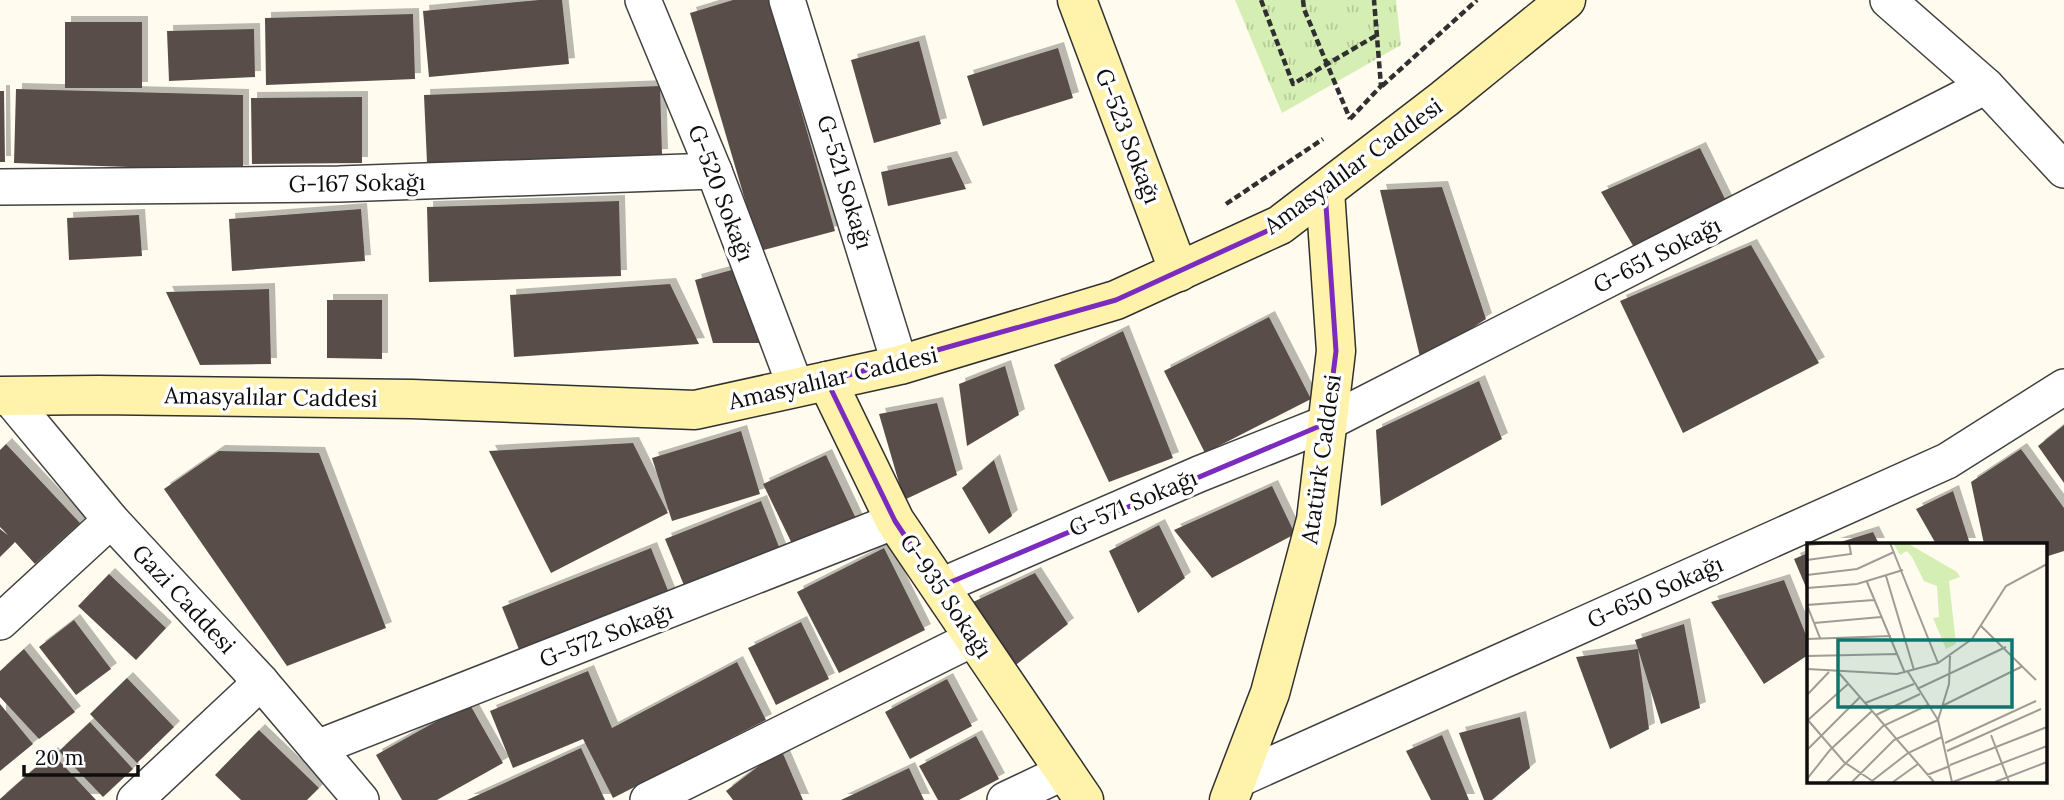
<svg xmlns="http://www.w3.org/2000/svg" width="2064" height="800" viewBox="0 0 2064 800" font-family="Lora,serif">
	<defs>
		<pattern id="park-tufts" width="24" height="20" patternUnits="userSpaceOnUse" patternTransform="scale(1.75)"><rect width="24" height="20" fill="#d5eeb3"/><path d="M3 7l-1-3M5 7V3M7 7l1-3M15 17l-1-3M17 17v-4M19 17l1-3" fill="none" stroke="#b6cb99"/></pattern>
		<filter id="shadow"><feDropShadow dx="6" dy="-6" stdDeviation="0" flood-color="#0004"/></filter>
	</defs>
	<rect width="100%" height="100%" fill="#fffbef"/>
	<path fill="url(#park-tufts)" d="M1235 0H1396L1401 45 1282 113Z"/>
	<g fill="#584e49" filter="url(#shadow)">
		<path d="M539 0H562L569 64 429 77 423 11Z"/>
		<path d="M733 0H770L835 231 760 251 690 13Z"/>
		<path d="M413 14 415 79 266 85 265 18Z"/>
		<rect x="65" y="22" width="77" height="66"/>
		<path d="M254 29 255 77 169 81 167 31Z"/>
		<path d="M919 41 941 124 874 143 851 60Z"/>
		<path d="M1058 48 1073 98 983 126 967 76Z"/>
		<path d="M660 86 662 155 427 163 424 95Z"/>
		<path d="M16 89 243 95V171L14 163Z"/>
		<path d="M0 91H4L5 162H0Z"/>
		<path d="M362 97V163L252 164 251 98Z"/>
		<path d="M1700 148 1727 203 1638 254 1601 192Z"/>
		<path d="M951 157 966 189 888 206 881 172Z"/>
		<path d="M1442 187 1486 319 1421 361 1380 190Z"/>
		<path d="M619 201 621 276 429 282 427 207Z"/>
		<path d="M361 209 365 261 232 271 229 219Z"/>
		<path d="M139 215 142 256 69 260 67 218Z"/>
		<path d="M1751 245 1819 363 1683 433 1620 301Z"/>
		<path d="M739 268 761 343H713L695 280Z"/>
		<path d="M670 284 699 344 514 357 510 295Z"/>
		<path d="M269 289 271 364 200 365 166 292Z"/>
		<path d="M327 300H382V359L327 358Z"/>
		<path d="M1269 317 1311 399 1205 453 1164 371Z"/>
		<path d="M1123 331 1173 458 1109 482 1054 365Z"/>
		<path d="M1005 366 1019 415 967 446 959 384Z"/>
		<path d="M1479 381 1502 439 1381 506 1376 430Z"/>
		<path d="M937 403 957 475 904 500 879 414Z"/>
		<path d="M2064 425V483L2038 446Z"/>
		<path d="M741 431 760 494 672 521 652 458Z"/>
		<path d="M633 443 668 513 551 573 489 451Z"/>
		<path d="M6 444 80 523 35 564 15 542 0 557V529L9 536 0 527V450Z"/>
		<path d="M2021 449 2064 508V551L2045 557V544H1984L1971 482Z"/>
		<path d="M219 451 319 453 386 628 287 666 164 489Z"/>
		<path d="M826 455 859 525 797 554 763 484Z"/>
		<path d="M994 460 1012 516 989 534 962 488Z"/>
		<path d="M1272 486 1295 534 1212 578 1174 530Z"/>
		<path d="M1953 491 1970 544H1936L1916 509Z"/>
		<path d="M761 501 783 557 688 595 665 539Z"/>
		<path d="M1159 525 1185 578 1138 613 1109 551Z"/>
		<path d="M1873 532 1879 544H1834Z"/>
		<path d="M651 548 669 593 520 652 502 607Z"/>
		<path d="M884 548 925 630 839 673 797 592Z"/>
		<path d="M1808 553V592L1794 559Z"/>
		<path d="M1035 573 1068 624 1008 671 973 602Z"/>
		<path d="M109 574 166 628 136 660 78 606Z"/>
		<path d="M1784 580 1808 640V655L1764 684 1711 602Z"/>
		<path d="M74 620 111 669 76 695 39 647Z"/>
		<path d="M801 622 829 679 776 705 748 648Z"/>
		<path d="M1684 624 1700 708 1661 724 1638 649 1649 729 1610 749 1576 657 1638 649 1635 640Z"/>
		<path d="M24 649 75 712 39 739 0 697V671Z"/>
		<path d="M737 662 766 720 613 798 583 739 513 768 490 711 588 671 612 728Z"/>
		<path d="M127 678 174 727 137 763 90 714Z"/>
		<path d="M947 679 972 726 910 759 885 712Z"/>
		<path d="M469 703 503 763 437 800H402L376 755Z"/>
		<path d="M0 704 33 744 0 771Z"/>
		<path d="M1520 717 1530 768 1492 800H1484L1459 733Z"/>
		<path d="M90 722 133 769 103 797 59 751Z"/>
		<path d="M259 730 319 788 307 800H241L215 775Z"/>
		<path d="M1442 735 1469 800H1431L1406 751Z"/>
		<path d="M976 736 999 779 959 800H938L919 766Z"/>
		<path d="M581 748 605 800H467Z"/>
		<path d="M781 749 803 800H733L726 791Z"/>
		<path d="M52 753 96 800H0V799Z"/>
		<path d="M909 768 924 800H841Z"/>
	</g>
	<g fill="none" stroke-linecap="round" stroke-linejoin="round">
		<g stroke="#414141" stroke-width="38">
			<g id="street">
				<path d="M643 0 714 171 796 388"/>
				<path d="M787 0 900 365"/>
				<path d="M1888 0 1986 86 2064 170"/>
				<path d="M0 187 339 184 714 171"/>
				<path d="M8 396 111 520 261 682 361 800"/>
				<path d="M939 587 1199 474 1327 423 1986 86"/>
				<path d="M0 622 111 520"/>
				<path d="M317 748 895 521"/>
				<path d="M1237 780 1947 461 2064 387"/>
				<path d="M135 800 261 682"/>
				<path d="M648 800 974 638"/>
				<path d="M1005 800 1066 771"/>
			</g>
		</g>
		<g stroke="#303030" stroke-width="41">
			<g id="secondary">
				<path d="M1077 0 1179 272"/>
				<path d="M827 381 895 521 1084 800"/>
				<path d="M0 396 98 395 412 399 695 410 900 365 1116 300 1280 225 1444 99 1566 0"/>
				<path d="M1229 800 1270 693 1316 520 1336 351 1325 191"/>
			</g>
		</g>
		<g stroke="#303030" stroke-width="4.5" stroke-dasharray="7 3.5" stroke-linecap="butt">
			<path d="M1261 0 1293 84 1377 35"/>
			<path d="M1303 0 1304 9 1350 119"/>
			<path d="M1382 86 1477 0"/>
			<path d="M1350 119 1381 86 1374 0"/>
			<path d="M1226 204 1323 139"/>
		</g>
		<use href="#street" stroke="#fff" stroke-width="35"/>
		<use href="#secondary" stroke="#fff2aa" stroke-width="38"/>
	</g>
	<path fill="none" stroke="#7b2cbf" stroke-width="5" stroke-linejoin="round" d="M1325 191 1336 351 1327 423 939 587 895 521 827 381 1116 300 1280 225Z"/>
	<g text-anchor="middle" stroke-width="7" stroke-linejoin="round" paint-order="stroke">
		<g font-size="23" fill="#0e0e0e" stroke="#fff">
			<text transform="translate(1128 136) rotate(69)" y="8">G-523 Sokağı</text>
			<text transform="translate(1353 166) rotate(-36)" y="8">Amasyalılar Caddesi</text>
			<text transform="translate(845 182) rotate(73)" y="8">G-521 Sokağı</text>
			<text transform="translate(357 183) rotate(-1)" y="8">G-167 Sokağı</text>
			<text transform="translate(721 193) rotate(69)" y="8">G-520 Sokağı</text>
			<text transform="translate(1657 255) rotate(-27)" y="8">G-651 Sokağı</text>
			<text transform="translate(833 378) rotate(-13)" y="8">Amasyalılar Caddesi</text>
			<text transform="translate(271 397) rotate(1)" y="8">Amasyalılar Caddesi</text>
			<text transform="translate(1321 459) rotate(-82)" y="8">Atatürk Caddesi</text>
			<text transform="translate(1133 503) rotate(-23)" y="8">G-571 Sokağı</text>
			<text transform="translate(1655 592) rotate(-24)" y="8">G-650 Sokağı</text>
			<text transform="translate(946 596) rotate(56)" y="8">G-935 Sokağı</text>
			<text transform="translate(184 599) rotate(47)" y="8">Gazi Caddesi</text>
			<text transform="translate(606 635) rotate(-21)" y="8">G-572 Sokağı</text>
		</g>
	</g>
	<g transform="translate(1807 543)">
		<rect width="240" height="240" fill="#fffbef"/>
		<path d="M86 0H100L150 29 153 34 142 38 149 101 139 106 126 75 132 74 130 43 117 38 105 14 100 8 93 12Z" fill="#d5eeb3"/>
		<path fill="none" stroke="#9f9c95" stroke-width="2" d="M83 0 131 120M0 2 23 0M0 17 44 11 42 0M0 32 50 26 87 9M79 33 107 127M60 39 98 130M0 45 50 41 96 27M7 80 74 74M173 82 229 137M13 95 0 62 67 57M0 96 84 93M0 113 91 111M143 113 142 141 131 177 145 239M0 126 90 131 131 120 165 96 199 43 240 21M32 130 127 239M110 146 199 104M0 152 22 129M58 160 107 141M135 163 216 123M69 172 113 151M0 176 37 219 67 239M1 177 41 141M184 192 202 239M138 200 229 158M0 207 53 154M140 208 234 166M143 222 240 184M120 232 143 223M0 236 23 207 65 168M65 238 101 210 135 194M20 239 76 183 121 162M45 239 87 197 131 177 101 129M86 239 111 221M146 239 240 203M188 239 240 219"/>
		<path fill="#0f766e" fill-opacity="0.15" stroke="#0f766e" stroke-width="3.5" d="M31 97H205V164H31Z"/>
		<rect width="240" height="240" fill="none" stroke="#0e0e0e" stroke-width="3.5"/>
	</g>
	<path d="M24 765v10h114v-10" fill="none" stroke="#0e0e0e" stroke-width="3.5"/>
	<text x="35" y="765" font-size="21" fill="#0e0e0e" stroke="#ffffff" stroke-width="5" paint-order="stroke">20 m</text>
</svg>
